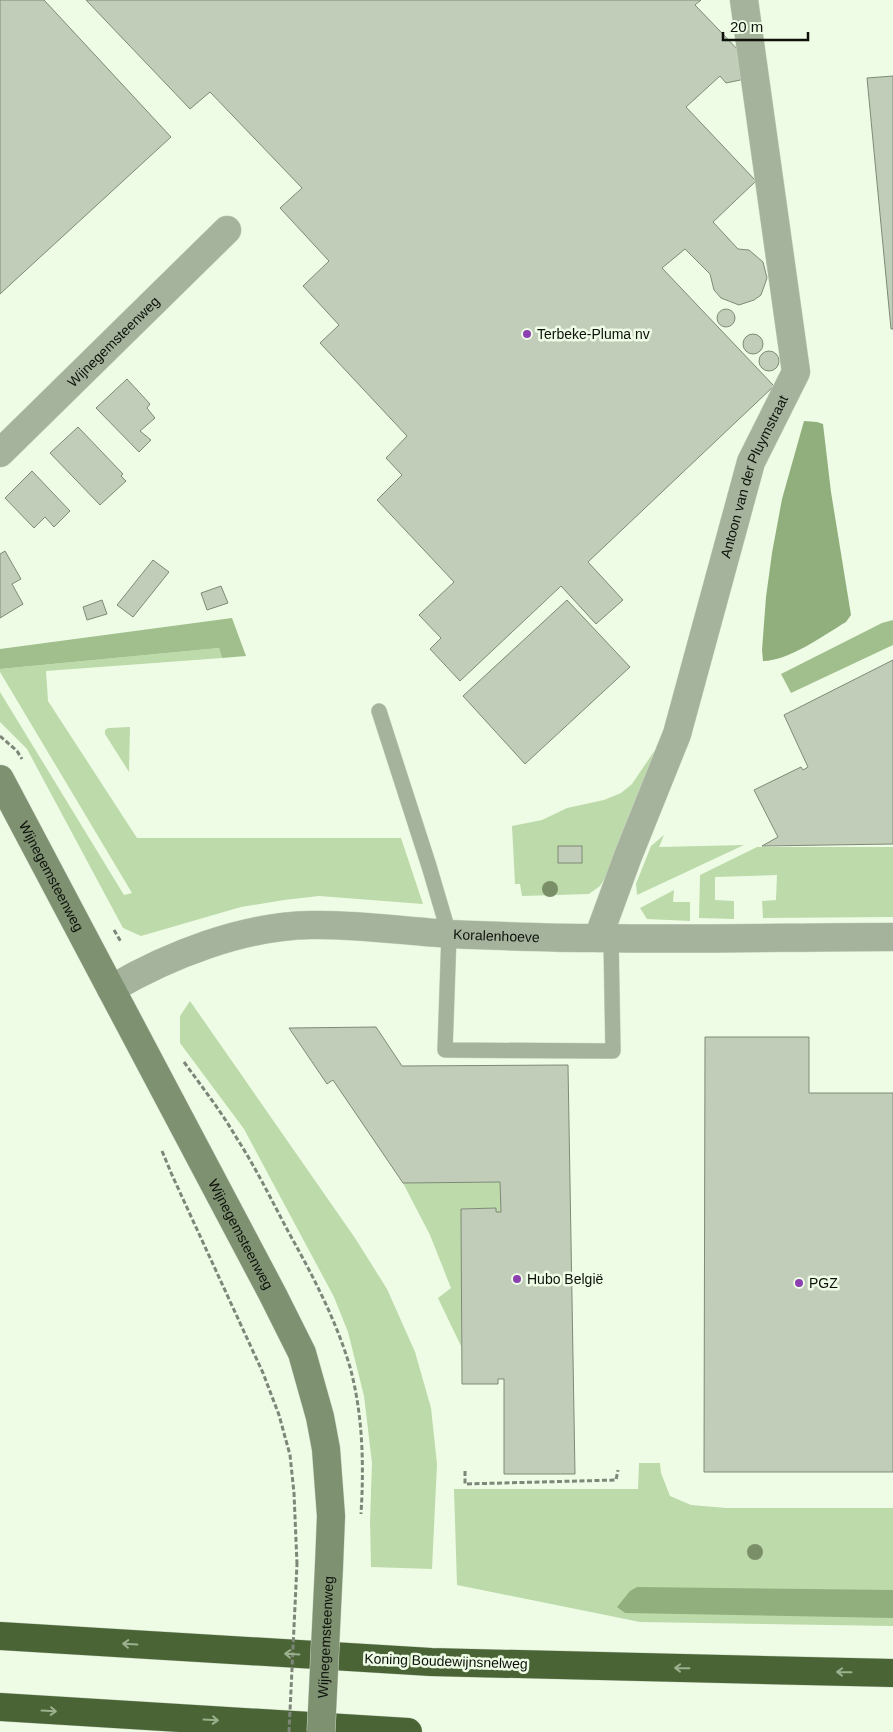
<svg xmlns="http://www.w3.org/2000/svg" width="893" height="1732" viewBox="0 0 893 1732" font-family="Arial,sans-serif">
	<rect width="100%" height="100%" fill="#eefce6"/>
	<g fill="#bddaaa">
		<path d="M219 648 222 658 46 671 48 701 137 838H401L423 904 319 896 284 900 241 907 141 936 123 928 27 749 0 722V692L124 895 132 893 0 672V669Z"/>
		<path d="M130 727 129 772 105 734V730L108 728Z"/>
		<path d="M655 750 608 873 600 886 589 894 522 896 520 884H515L512 826 542 820 567 808 604 800 621 793 632 784Z"/>
		<path d="M664 835 659 847 744 845 637 895 636 884 651 846Z"/>
		<path d="M757 847H893V917L763 918 762 901 776 900 777 875 715 877V900L734 901V919L699 918 700 875Z"/>
		<path d="M674 890 673 902H690V921L647 919 640 908Z"/>
		<path d="M190 1001 355 1238 387 1289 415 1352 431 1408 437 1464 432 1569 371 1567 370 1521 372 1463 364 1396 348 1332 334 1297 244 1129 180 1043V1016Z"/>
		<path d="M500 1182 501 1212H496L495 1208 461 1209V1346L438 1298 451 1288 430 1235 403 1183Z"/>
		<path d="M639 1463H660L661 1473 670 1496 691 1505 726 1508H893V1626L640 1622 457 1585 454 1489H638Z"/>
	</g>
	<g fill="#a1bf8c">
		<path d="M232 618 246 656 222 658 219 648 0 669V649Z"/>
		<path d="M893 620V645L791 693 781 674 882 623Z"/>
	</g>
	<g fill="#91af7d">
		<path d="M804 421 817 422 823 424 831 492 851 615 846 622C824 635 789 661 763 661L762 650 766 597 772 553 782 499Z"/>
		<path d="M637 1587 893 1590V1618L625 1613 617 1607 630 1591Z"/>
	</g>
	<g fill="#c1cdb8" stroke="#7e8a76">
		<path d="M0 0H44L171 137 0 294Z"/>
		<path d="M86 0H701L695 5 742 54 745 79 726 83 720 76 686 107 756 181 713 222 738 249 749 250 763 262 767 278 761 295 754 300 739 305 721 298 714 290 710 274 685 249 662 268 774 386 588 562 623 600 596 624 561 586 460 681 430 649 441 638 419 615 454 582 377 500 402 475 386 458 407 436 320 343 339 325 303 286 329 261 280 208 302 188 210 92 190 109Z"/>
		<path d="M893 76V329H891L867 78Z"/>
		<circle cx="726" cy="318" r="9"/>
		<circle cx="753" cy="344" r="10"/>
		<circle cx="769" cy="361" r="10"/>
		<path d="M127 379 150 404 147 408 155 418 140 431 151 440 139 452 96 408Z"/>
		<path d="M78 427 123 474 121 476 126 481 100 505 50 453Z"/>
		<path d="M32 471 70 511 54 527 45 517 34 528 5 498Z"/>
		<path d="M5 551 21 579 12 584 23 604 0 618V554Z"/>
		<path d="M153 560 169 572 133 617 117 605Z"/>
		<path d="M221 586 228 603 207 610 201 593Z"/>
		<path d="M102 600 107 614 87 620 83 607Z"/>
		<path d="M567 600 630 667 525 764 463 696Z"/>
		<path d="M893 660V844L762 846 778 837 754 790 801 767 803 770 808 767 784 715Z"/>
		<rect x="558" y="846" width="24" height="17"/>
		<path d="M376 1027 402 1066 568 1065 575 1474H504V1379H498V1384H462L461 1209 496 1208V1212H501L500 1182 403 1183 333 1080 327 1084 289 1028Z"/>
		<path d="M705 1037H809V1093H893V1472H704Z"/>
	</g>
	<g fill="none" stroke-linecap="round" stroke-linejoin="round">
		<g stroke="#cad6c3" stroke-width="16">
			<path id="lane" d="M379 711 429 866 449 934 445 1050 613 1051 611 938"/>
		</g>
		<g stroke="#cad6c3" stroke-width="29">
			<g id="street">
				<path id="s1" d="M0 453 227 230"/>
				<path id="s2" d="M598 938 628 856 677 734 751 462 796 372 744 0"/>
				<path id="s3" d="M111 989C169 955 243 926 311 925 357 924 404 931 450 934 499 936 549 938 598 938 696 940 795 937 893 937"/>
			</g>
		</g>
		<g stroke="#cad6c3" stroke-width="29">
			<g id="secondary">
				<path id="s4" d="M0 779 273 1295 302 1353 320 1417 326 1449 331 1516 329 1566"/>
			</g>
		</g>
		<g stroke="#cad6c3" stroke-width="29">
			<g id="highway">
				<path d="M0 1636 431 1662 893 1673"/>
				<path d="M0 1707 408 1732"/>
			</g>
		</g>
		<g stroke="#7d8678" stroke-width="3" stroke-dasharray="5 2.5" stroke-linecap="butt">
			<path d="M0 736 17 751 22 759"/>
			<path d="M114 930 121 942"/>
			<path d="M184 1062C202 1087 221 1111 236 1137 256 1168 272 1201 289 1233 313 1276 336 1320 350 1367 363 1415 364 1465 361 1514"/>
			<path d="M162 1151 172 1175 263 1373 279 1415 290 1455 294 1493 297 1564"/>
			<path d="M465 1471V1484L616 1480 618 1470"/>
		</g>
		<use href="#lane" stroke="#a5b29c" stroke-width="15"/>
		<use href="#street" stroke="#a5b29c" stroke-width="28"/>
		<use href="#secondary" stroke="#7e9171" stroke-width="28"/>
		<use href="#highway" stroke="#4a6436" stroke-width="28"/>
		<g stroke="#cad6c3" stroke-width="29" stroke-linecap="butt">
			<g id="secondary-bridge">
				<path id="s5" d="M321 1732 329 1566"/>
			</g>
		</g>
		<path stroke="#7d8678" stroke-width="3" stroke-dasharray="5 2.5" stroke-linecap="butt" d="M289 1732 297 1564"/>
		<use href="#secondary-bridge" stroke="#7e9171" stroke-width="28"/>
	</g>
	<g fill="#7a8f68">
		<circle cx="550" cy="889" r="8"/>
		<circle cx="755" cy="1552" r="8"/>
	</g>
	<defs><path id="oneway-shaft" d="M-6 0H5M1.5-3L5.5 0L1.5 3" fill="none" stroke-width="1.6" stroke-linecap="round" stroke-linejoin="round" transform="scale(1.25)"/></defs>
	<g stroke="#9cb08e">
		<use href="#oneway-shaft" transform="translate(130 1644) rotate(-177)"/>
		<use href="#oneway-shaft" transform="translate(292 1654) rotate(-177)"/>
		<use href="#oneway-shaft" transform="translate(682 1668) rotate(-179)"/>
		<use href="#oneway-shaft" transform="translate(844 1672) rotate(-179)"/>
		<use href="#oneway-shaft" transform="translate(49 1711) rotate(3)"/>
		<use href="#oneway-shaft" transform="translate(211 1720) rotate(3)"/>
	</g>
	<g fill="#8c40b1" stroke="#eefce6" stroke-width="2">
		<circle cx="527" cy="334" r="5"/>
		<circle cx="517" cy="1279" r="5"/>
		<circle cx="799" cy="1283" r="5"/>
	</g>
	<g text-anchor="middle" stroke-width="5" stroke-linejoin="round" paint-order="stroke">
		<g font-size="14" fill="#0d110a" stroke="#eefce6" text-anchor="start">
			<text x="537" y="339">Terbeke-Pluma nv</text>
			<text x="527" y="1284">Hubo België</text>
			<text x="809" y="1288">PGZ</text>
		</g>
		<g font-size="14" fill="#0d110a" stroke="#eefce6">
			<text dy="5" stroke="none"><textPath href="#s1" startOffset="159">Wijnegemsteenweg</textPath></text>
			<text dy="5" stroke="none"><textPath href="#s2" startOffset="488">Antoon van der Pluymstraat</textPath></text>
			<text dy="5" stroke="none"><textPath href="#s4" startOffset="110">Wijnegemsteenweg</textPath></text>
			<text dy="5" stroke="none"><textPath href="#s3" startOffset="398">Koralenhoeve</textPath></text>
			<text dy="5" stroke="none"><textPath href="#s4" startOffset="515">Wijnegemsteenweg</textPath></text>
			<text dy="5" stroke="none"><textPath href="#s5" startOffset="95">Wijnegemsteenweg</textPath></text>
			<text transform="translate(446 1661) rotate(2)" y="5">Koning Boudewijnsnelweg</text>
		</g>
	</g>
	<path d="M723 32v8h85v-8" fill="none" stroke="#0d110a" stroke-width="2.5"/>
	<text x="730" y="32" font-size="15" fill="#0d110a" stroke="#eefce6" stroke-width="4" paint-order="stroke">20 m</text>
</svg>
